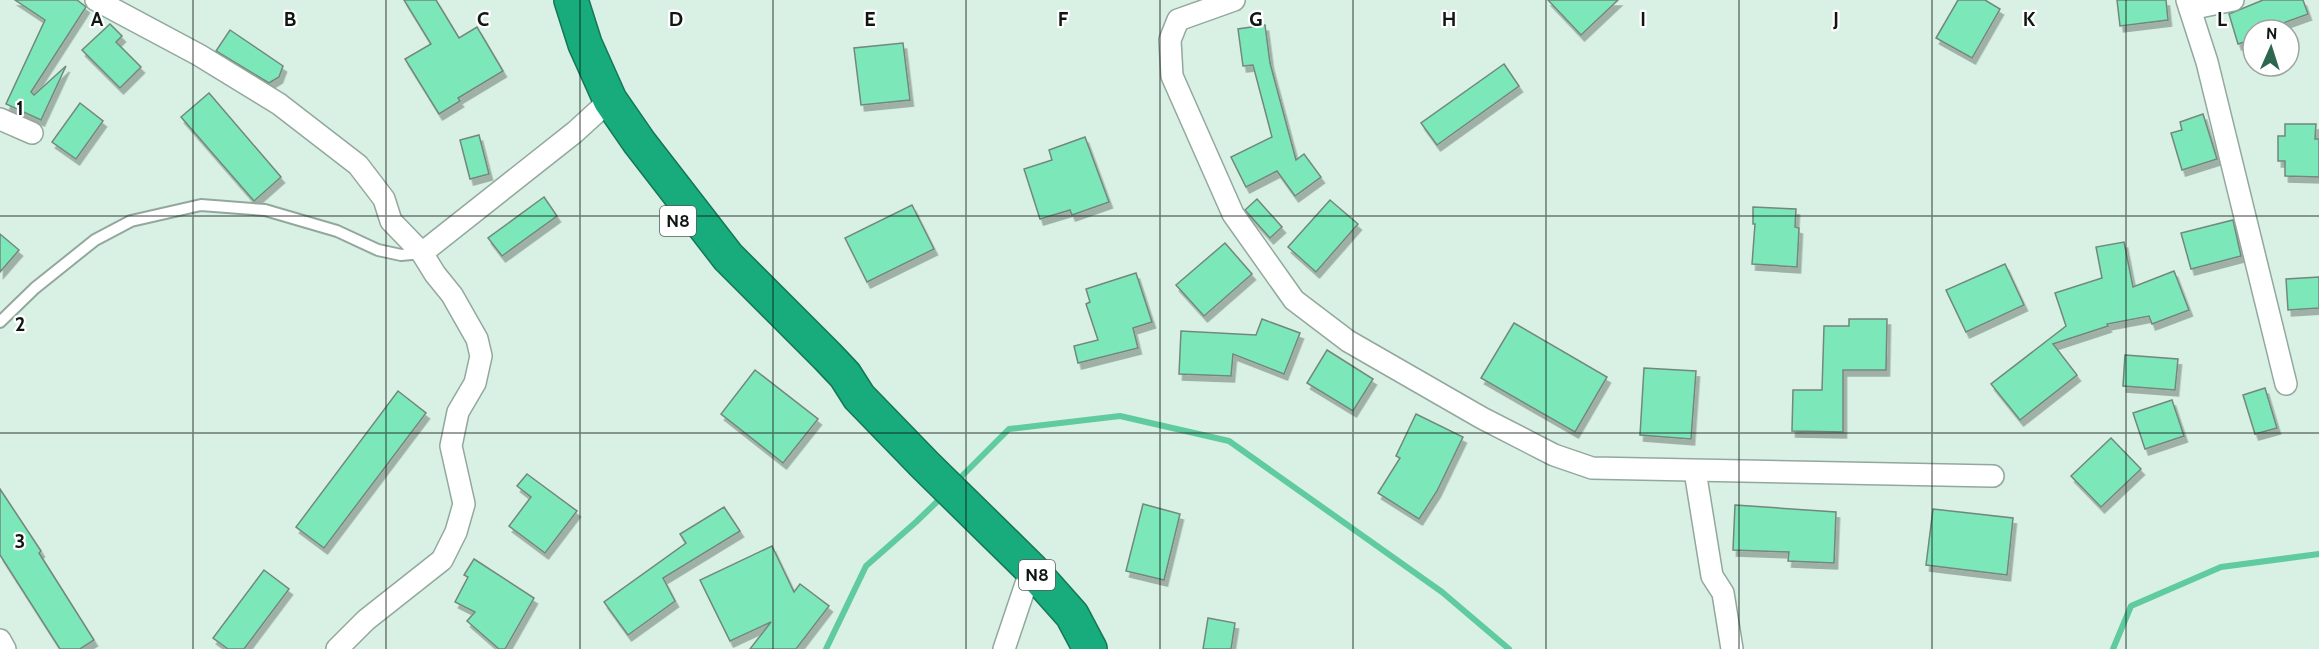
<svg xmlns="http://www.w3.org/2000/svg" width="2319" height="649" viewBox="0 0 2319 649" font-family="Cabin,sans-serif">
	<defs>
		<filter id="shadow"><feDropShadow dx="3.5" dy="6" stdDeviation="0" flood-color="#0004"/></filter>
	</defs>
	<rect width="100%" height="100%" fill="#d9f0e4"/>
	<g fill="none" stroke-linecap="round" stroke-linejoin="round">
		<g stroke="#5fcb9f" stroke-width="6">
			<path d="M956 482 1009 429 1120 416 1229 441 1442 592 1509 649"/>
			<path d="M826 649 866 566 916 522 943 496"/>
			<path d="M2113 649 2131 606 2221 567 2319 554"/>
		</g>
	</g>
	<g fill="#7ce7b9" stroke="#73887d" stroke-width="1.5" filter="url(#shadow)">
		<path d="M15 0H77L86 7 31 92 34 95 66 66 41 120 6 104 45 20Z"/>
		<path d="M404 0H436L459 38 477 27 503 71 458 98 460 101 439 114 405 59 431 44Z"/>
		<path d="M1548 0H1618L1581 35Z"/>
		<path d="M1958 0H1985L2000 9 1972 58 1936 38Z"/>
		<path d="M2117 0H2166L2168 20 2120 26Z"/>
		<path d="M2263 0H2303L2308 14 2264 30H2253V39L2238 44 2229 14Z"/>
		<path d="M110 24 122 36 116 42 141 67 120 88 82 50Z"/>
		<path d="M1265 25 1270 63 1296 160 1304 154 1321 177 1295 196 1277 171 1246 187 1231 157 1272 137 1253 65 1243 66 1238 29Z"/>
		<path d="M230 30 283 66 279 77 269 83 216 51Z"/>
		<path d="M903 43 910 100 861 105 854 48Z"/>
		<path d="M1504 64 1519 86 1437 145 1421 123Z"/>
		<path d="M209 93 281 177 254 201 181 117Z"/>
		<path d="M80 103 103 121 76 159 52 142Z"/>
		<path d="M2203 114 2217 159 2182 170 2171 133 2182 130 2180 122Z"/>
		<path d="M2285 124H2316L2315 139H2319V177L2285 176V161H2278V136H2285Z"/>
		<path d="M479 135 489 174 470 179 460 140Z"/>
		<path d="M1085 137 1109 202 1072 215 1070 210 1040 219 1024 169 1052 160 1049 150Z"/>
		<path d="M544 197 557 216 502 256 488 238Z"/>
		<path d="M1257 199 1282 227 1270 238 1245 210Z"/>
		<path d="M1330 200 1358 224 1316 272 1288 247Z"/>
		<path d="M912 205 934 249 867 282 845 238Z"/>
		<path d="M1753 207 1796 209 1795 227 1799 228 1797 267 1752 264 1755 224H1753Z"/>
		<path d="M2233 220 2241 256 2191 269 2181 233Z"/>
		<path d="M0 234 19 250 0 272Z"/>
		<path d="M2124 242 2133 287 2174 271 2189 310 2152 324 2149 316 2107 324 2108 326 2053 344 2077 375 2020 420 1991 384 2066 326 2055 293 2102 278 2096 247Z"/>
		<path d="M1225 243 1252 274 1204 316 1176 285Z"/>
		<path d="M2005 264 2024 305 1966 332 1946 290Z"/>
		<path d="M1136 273 1152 322 1133 328 1138 348 1078 363 1074 346 1098 340 1086 304 1090 302 1086 289Z"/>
		<path d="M2319 277V308L2288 310 2286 279Z"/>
		<path d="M1262 319 1300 333 1284 374 1233 354 1231 376 1179 374 1181 331 1256 335Z"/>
		<path d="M1849 319H1887L1886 370H1843V432L1792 431 1793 390H1822L1824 326H1849Z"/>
		<path d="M1514 323 1607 377 1575 432 1481 378Z"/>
		<path d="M1327 350 1373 379 1353 411 1307 383Z"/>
		<path d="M2125 355 2178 359 2175 390 2123 386Z"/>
		<path d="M1644 368 1696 371 1691 439 1640 435Z"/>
		<path d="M755 370 818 419 783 463 721 414Z"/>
		<path d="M2265 388 2277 428 2255 434 2243 395Z"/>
		<path d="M398 391 426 413 324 548 296 527Z"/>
		<path d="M2172 400 2184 436 2145 449 2133 413Z"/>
		<path d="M1416 414 1463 437 1437 491 1419 519 1378 493 1400 458 1396 456Z"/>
		<path d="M2111 438 2141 469 2101 507 2071 476Z"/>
		<path d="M527 474 577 511 545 553 509 526 531 497 517 486Z"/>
		<path d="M0 489 41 551 39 553 94 640 80 649H60L0 555Z"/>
		<path d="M1143 504 1180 514 1164 580 1126 571Z"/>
		<path d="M1735 505 1836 512 1834 563 1788 561 1789 552 1733 550Z"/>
		<path d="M724 507 740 531 663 578 675 601 628 635 604 602 686 543 680 534Z"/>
		<path d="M1933 509 2013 518 2007 575 1926 565Z"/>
		<path d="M772 546 794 592 800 584 829 606 796 649H750L771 622 730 641 700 580Z"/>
		<path d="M474 559 534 598 505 649H499L467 621 475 612 455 602 468 577 464 575Z"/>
		<path d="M264 570 289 589 244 649H228L213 638Z"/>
		<path d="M1208 618 1235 623 1231 649H1203Z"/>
	</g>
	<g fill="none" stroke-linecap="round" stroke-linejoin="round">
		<g stroke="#93a89d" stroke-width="14">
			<path id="lane" d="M0 322 35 288 95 240 131 221 201 205 265 210 337 231 378 250 401 255 422 253"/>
		</g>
		<g stroke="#93a89d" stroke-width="24">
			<g id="street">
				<path d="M96 0 199 55 279 104 358 165 384 199 391 221 422 253"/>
				<path d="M1234 0 1178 20 1170 40 1172 76 1233 214 1294 300 1348 341 1482 418 1554 455 1592 468 1993 476"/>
				<path d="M2187 0 2207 62 2286 384"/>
				<path d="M2190 9 2233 0"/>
				<path d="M0 119 32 133"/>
				<path d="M1695 471 1712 576 1723 593 1732 649"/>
				<path d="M0 640 5 649"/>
				<path d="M337 649 366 620 442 560 456 532 464 504 451 446 458 412 475 383 481 356 477 339 452 295 435 274 422 253 575 132 610 100"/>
				<path d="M1004 649 1031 569"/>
			</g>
		</g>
		<g stroke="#157757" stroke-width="36">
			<path id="highway" d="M571 0 585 44 610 100 639 142 728 257 827 356 845 375 859 397 925 465 1031 569 1072 615 1090 649"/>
		</g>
		<use href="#lane" stroke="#fff" stroke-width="10"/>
		<use href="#street" stroke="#fff" stroke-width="21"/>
		<use href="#highway" stroke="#18ab7c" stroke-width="33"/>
	</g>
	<path fill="none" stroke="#0f1713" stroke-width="1.5" stroke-opacity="0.55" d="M193 0V649M386 0V649M580 0V649M773 0V649M966 0V649M1160 0V649M1353 0V649M1546 0V649M1739 0V649M1932 0V649M2126 0V649M0 216H2319M0 433H2319"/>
	<g text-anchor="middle" stroke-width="4.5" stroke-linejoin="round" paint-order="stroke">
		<g fill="#fff" stroke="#575d5a" stroke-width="1.5">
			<rect x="660" y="206" width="36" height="30" rx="4.5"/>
			<rect x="1019" y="560" width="36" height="30" rx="4.5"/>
		</g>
		<g font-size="18" font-weight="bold" fill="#0f1713">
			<text x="678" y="227">N8</text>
			<text x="1037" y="581">N8</text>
		</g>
	</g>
	<g font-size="20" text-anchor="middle" font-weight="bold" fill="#0f1713" stroke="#fff" stroke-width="4.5" stroke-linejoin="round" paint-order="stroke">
		<text x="97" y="26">A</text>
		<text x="290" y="26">B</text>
		<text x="483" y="26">C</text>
		<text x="676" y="26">D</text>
		<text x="870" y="26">E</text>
		<text x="1063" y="26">F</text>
		<text x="1256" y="26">G</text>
		<text x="1449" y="26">H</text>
		<text x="1643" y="26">I</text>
		<text x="1836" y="26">J</text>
		<text x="2029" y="26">K</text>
		<text x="2222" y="26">L</text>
		<text x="20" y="115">1</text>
		<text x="20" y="331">2</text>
		<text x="20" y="548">3</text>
	</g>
	<g transform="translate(2271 48) rotate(3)"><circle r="28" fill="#ffffff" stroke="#9fa2a1" stroke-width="1.5"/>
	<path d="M0-4.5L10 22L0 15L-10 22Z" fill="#2e674f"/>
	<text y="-9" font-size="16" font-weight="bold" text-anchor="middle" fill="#0f1713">N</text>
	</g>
</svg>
